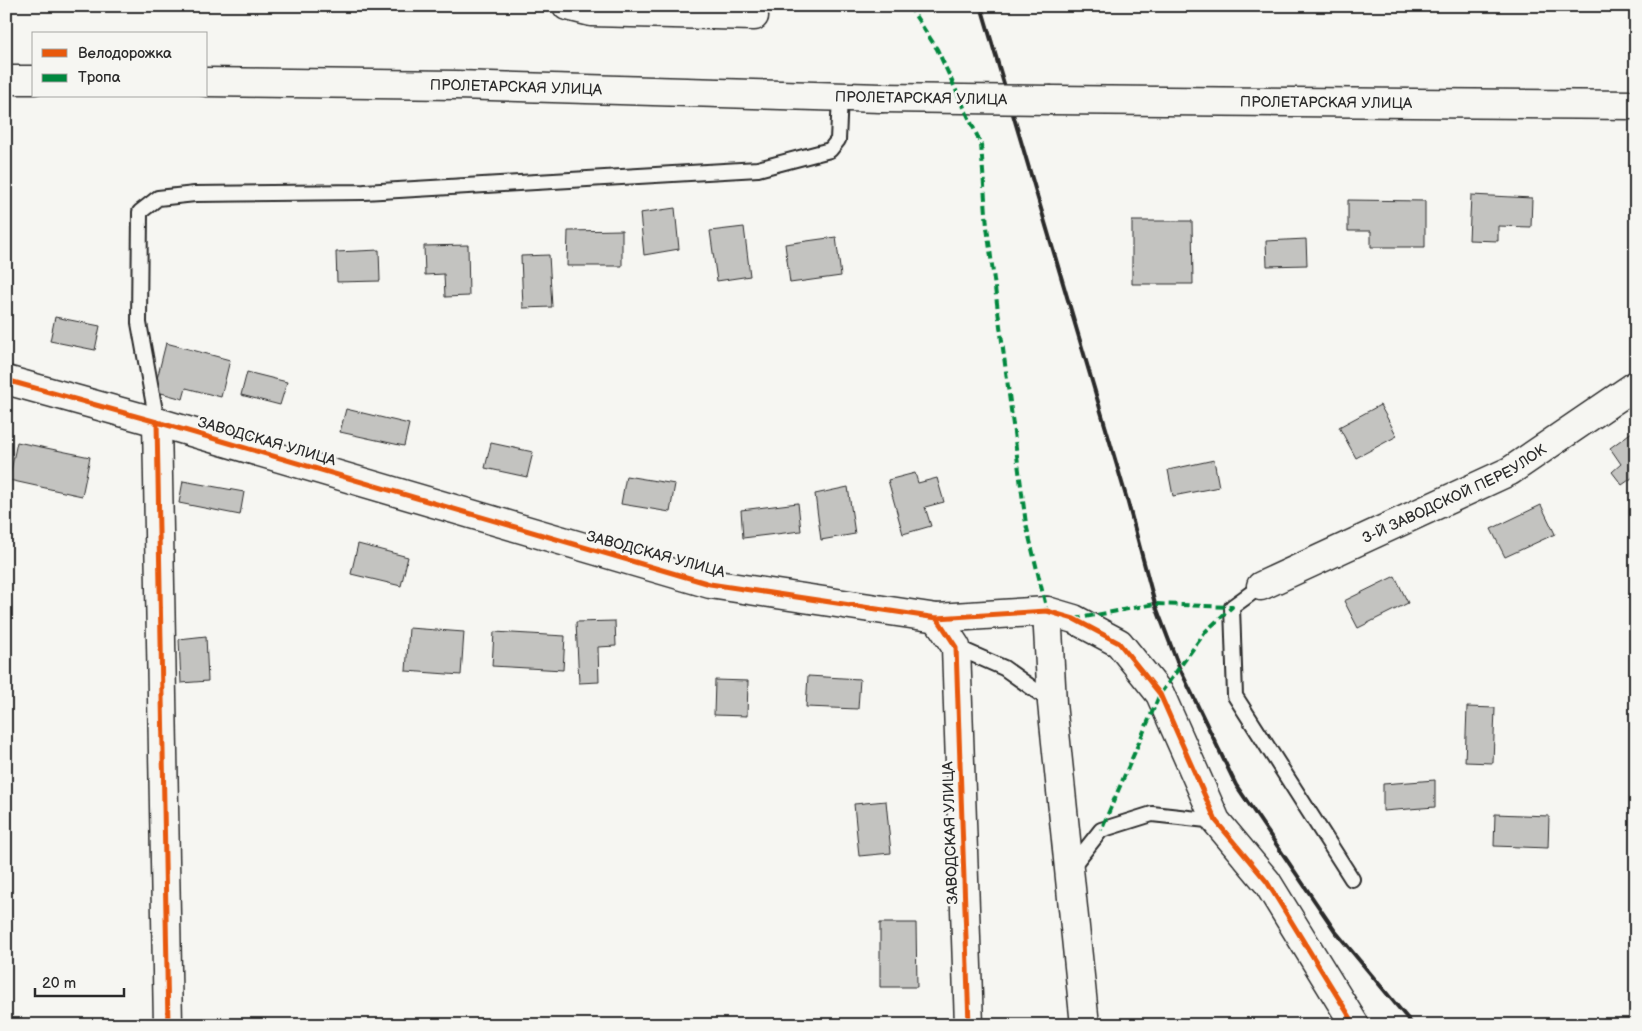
<svg xmlns="http://www.w3.org/2000/svg" width="1642" height="1031" viewBox="0 0 1642 1031" font-family="'Balsamiq Sans',sans-serif">
	<rect width="100%" height="100%" fill="#f6f6f2"/>
	<filter id="ink" filterUnits="userSpaceOnUse"><feTurbulence type="fractalNoise" baseFrequency=".02" numOctaves="2"/><feDisplacementMap in="SourceGraphic" scale="10" xChannelSelector="R" yChannelSelector="G"/><feConvolveMatrix kernelMatrix="1 2 1 2 8 2 1 2 1" color-interpolation-filters="sRGB"/></filter>
	<g filter="url(#ink)">
		<g fill="#c3c3c0" stroke="#2b2b2b">
			<path d="M1471 195 1532 198 1531 227 1498 226V241L1469 240Z"/>
			<path d="M1348 200 1425 201V247H1371V231H1348Z"/>
			<path d="M675 208 679 249 644 255 640 213Z"/>
			<path d="M1132 221H1192L1193 284H1132Z"/>
			<path d="M744 227 750 276 717 281 710 231Z"/>
			<path d="M622 230V266H567L568 231Z"/>
			<path d="M836 237 841 276 790 283 785 244Z"/>
			<path d="M1306 239 1307 265 1267 266 1266 241Z"/>
			<path d="M468 245 469 296 445 297 444 274 425 275 424 246Z"/>
			<path d="M379 250 380 281 337 282 336 252Z"/>
			<path d="M549 255 552 307 523 308 521 256Z"/>
			<path d="M55 317 100 326 95 350 50 341Z"/>
			<path d="M166 343 230 360 221 397 186 388 183 399 154 391Z"/>
			<path d="M247 372 287 382 280 405 241 395Z"/>
			<path d="M1380 405 1397 436 1356 458 1339 427Z"/>
			<path d="M346 409 409 424 404 446 340 432Z"/>
			<path d="M1636 429V475L1622 485 1612 472 1621 464 1610 448Z"/>
			<path d="M17 442 90 457 82 496 9 480Z"/>
			<path d="M491 443 533 452 527 477 485 468Z"/>
			<path d="M1214 460 1219 487 1173 496 1168 470Z"/>
			<path d="M915 473 918 483 937 478 944 502 925 507 931 526 903 534 888 480Z"/>
			<path d="M626 476 675 484 670 512 621 504Z"/>
			<path d="M183 481 244 492 240 515 179 503Z"/>
			<path d="M848 487 855 534 821 540 815 494Z"/>
			<path d="M798 503 801 531 743 538 741 510Z"/>
			<path d="M1541 505 1555 534 1505 557 1491 529Z"/>
			<path d="M358 544 408 557 401 586 351 574Z"/>
			<path d="M1395 576 1408 603 1358 628 1344 601Z"/>
			<path d="M615 621 616 646 598 647 599 682 579 683 576 622Z"/>
			<path d="M409 628 464 632 461 675 406 671Z"/>
			<path d="M494 632 565 636 563 670 492 666Z"/>
			<path d="M206 636 208 681 181 683 179 639Z"/>
			<path d="M808 676 860 679 858 709 806 707Z"/>
			<path d="M715 680 748 681 747 716 714 715Z"/>
			<path d="M1467 707 1495 708 1493 763 1465 762Z"/>
			<path d="M1435 780V807L1383 811V784Z"/>
			<path d="M886 801 891 853 859 856 854 804Z"/>
			<path d="M1495 814 1549 816 1548 848 1494 846Z"/>
			<path d="M880 923H916L917 987H880Z"/>
		</g>
		<g fill="none" stroke-linecap="round" stroke-linejoin="round">
			<g stroke="#2b2b2b" stroke-width="18">
				<g id="lane">
					<path d="M157 422 139 323 140 212 158 198 195 194 364 192 758 169 830 150 838 140 840 96"/>
					<path d="M1261 586 1232 607 1235 696 1352 879"/>
					<path d="M956 647 1004 668 1052 702"/>
					<path d="M1071 868 1101 830 1152 814 1216 821"/>
				</g>
			</g>
			<g stroke="#2b2b2b" stroke-width="31">
				<g id="street">
					<path d="M567 6 591 12 754 16"/>
					<path d="M6 380 157 422 710 584 937 618 956 647 969 1025"/>
					<path d="M157 422 168 1025"/>
					<path id="s1" d="M1261 586 1510 471 1636 385"/>
					<path d="M1047 611 1052 703 1085 1025"/>
					<path d="M937 618 1047 611 1074 619 1119 643 1160 694 1216 821 1267 882 1355 1025"/>
				</g>
			</g>
			<g stroke="#2b2b2b" stroke-width="31">
				<g id="secondary">
					<path d="M6 80H34"/>
					<path id="s2" d="M206 82 456 85 881 98"/>
					<path id="s3" d="M1052 100 1636 105"/>
				</g>
			</g>
			<use href="#lane" stroke="#f6f6f2" stroke-width="14"/>
			<use href="#street" stroke="#f6f6f2" stroke-width="28"/>
			<use href="#secondary" stroke="#f6f6f2" stroke-width="28"/>
			<path stroke="#2b2b2b" stroke-width="4" d="M981 6 1128 503 1155 604 1179 667 1236 785 1335 931 1413 1025"/>
			<g stroke="#2b2b2b" stroke-width="31" stroke-linecap="butt">
				<path id="secondary-bridge" d="M881 98 1052 100"/>
			</g>
			<use href="#secondary-bridge" stroke="#f6f6f2" stroke-width="28"/>
			<g stroke="#00873e" stroke-width="4" stroke-dasharray="8 4" stroke-linecap="butt">
				<path d="M909 6 937 49 981 144 987 227 1026 524 1047 611"/>
				<path d="M1074 619 1155 604 1232 607 1206 631 1160 694 1101 830"/>
			</g>
			<g stroke="#f6f6f2" stroke-width="8">
				<g id="cycleway">
					<path d="M6 380 157 422 710 584 937 618 956 647 969 1025"/>
					<path d="M157 422 168 1025"/>
					<path d="M937 618 1047 611 1074 619 1119 643 1160 694 1216 821 1267 882 1355 1025"/>
				</g>
			</g>
			<use href="#cycleway" stroke="#e8590c" stroke-width="5"/>
		</g>
	</g>
	<g text-anchor="middle" stroke-width="5" stroke-linejoin="round" paint-order="stroke">
		<g font-size="15" fill="#2b2b2b" stroke="#f6f6f2">
			<text dy="5" stroke="none"><textPath href="#s2" startOffset="310">ПРОЛЕТАРСКАЯ УЛИЦА</textPath></text>
			<text transform="translate(921 98) rotate(1)" y="5">ПРОЛЕТАРСКАЯ УЛИЦА</text>
			<text dy="5" stroke="none"><textPath href="#s3" startOffset="274">ПРОЛЕТАРСКАЯ УЛИЦА</textPath></text>
			<text transform="translate(267 441) rotate(16)" y="5">ЗАВОДСКАЯ УЛИЦА</text>
			<text dy="5" stroke="none"><textPath href="#s1" startOffset="214">3-Й ЗАВОДСКОЙ ПЕРЕУЛОК</textPath></text>
			<text transform="translate(656 554) rotate(15)" y="5">ЗАВОДСКАЯ УЛИЦА</text>
			<text transform="translate(950 833) rotate(-92)" y="5">ЗАВОДСКАЯ УЛИЦА</text>
		</g>
	</g>
	<rect width="1642" height="1031" fill="none" stroke="#f6f6f2" stroke-width="25"/>
	<rect x="12" y="12" width="1617" height="1006" fill="none" stroke="#2b2b2b" stroke-width="2" filter="url(#ink)"/>
	<rect x="32" y="32" width="175" height="65" fill="#f6f6f2" stroke="#a5a5a2"/>
	<rect x="42" y="49" width="25" height="8" fill="#e8590c" stroke="#a5a5a2"/>
	<text x="78" y="58" font-size="15" fill="#2b2b2b">Велодорожка</text>
	<rect x="42" y="74" width="25" height="8" fill="#00873e" stroke="#a5a5a2"/>
	<text x="78" y="82" font-size="15" fill="#2b2b2b">Тропа</text>
	<path d="M35 988v8h89v-8" fill="none" stroke="#2b2b2b" stroke-width="2.5"/>
	<text x="42" y="988" font-size="15" fill="#2b2b2b" stroke="#f6f6f2" stroke-width="4" paint-order="stroke">20 m</text>
</svg>
